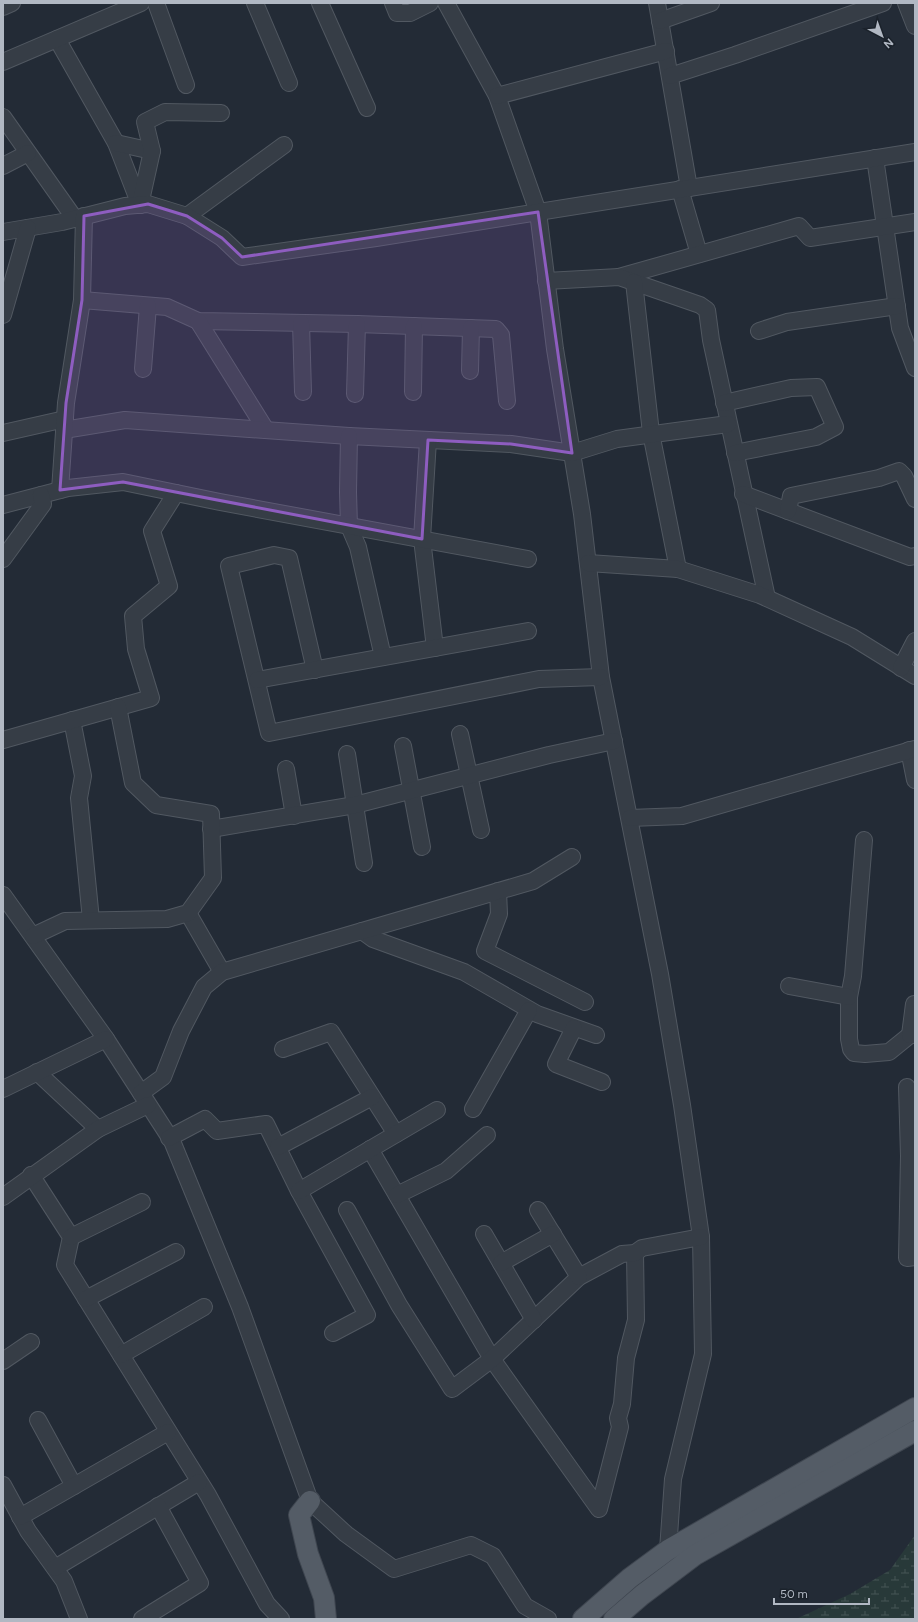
<svg xmlns="http://www.w3.org/2000/svg" width="918" height="1622" viewBox="0 0 918 1622" font-family="Figtree,sans-serif">
	<defs>
		<pattern id="wetland-marsh" width="20" height="14" patternUnits="userSpaceOnUse"><rect width="20" height="14" fill="#283939"/><path d="M1 5h8M5 5V1M11 12h8M15 12V8" fill="none" stroke="#455454"/></pattern>
	</defs>
	<rect width="100%" height="100%" fill="#232b36"/>
	<path fill="url(#wetland-marsh)" d="M915 1535V1619H796L850 1594 890 1570Z"/>
	<g fill="none" stroke-linecap="round" stroke-linejoin="round">
		<g stroke="#515861" stroke-width="18">
			<g id="minor">
				<path d="M156 3 186 85"/>
				<path d="M255 3 289 83"/>
				<path d="M320 3 367 108"/>
				<path d="M393 3 397 13H410L430 3"/>
				<path d="M446 3 497 96 538 212 555 349 582 514 601 677 660 974 682 1105 701 1237 703 1354 673 1479 668 1550"/>
				<path d="M657 3 689 188"/>
				<path d="M906 3 915 26"/>
				<path d="M3 7 12 3"/>
				<path d="M660 21 711 3"/>
				<path d="M57 39 116 143 140 205"/>
				<path d="M3 62 141 3"/>
				<path d="M670 76 735 55 883 3"/>
				<path d="M497 96 666 51"/>
				<path d="M3 117 75 219"/>
				<path d="M116 143 152 151"/>
				<path d="M875 158 900 328 915 368"/>
				<path d="M3 166 28 153"/>
				<path d="M680 189 699 254"/>
				<path d="M140 205 152 151 145 122 165 112 221 113"/>
				<path d="M187 216 284 145"/>
				<path d="M3 232 62 222 125 206 148 204 187 216 222 238 242 257 376 238 915 152"/>
				<path d="M619 277 799 226 810 238 915 222"/>
				<path d="M546 281 619 277 700 305 707 310 711 340 767 598"/>
				<path d="M634 282 651 433 678 569"/>
				<path d="M82 300 167 307 198 321 357 324 496 329 501 335 507 401"/>
				<path d="M3 315 28 228"/>
				<path d="M198 321 266 430"/>
				<path d="M301 323 303 392"/>
				<path d="M759 331 787 322 897 306"/>
				<path d="M143 369 148 306"/>
				<path d="M470 371 471 328"/>
				<path d="M413 392 414 326"/>
				<path d="M355 394 357 324"/>
				<path d="M724 403 791 388 817 387 835 427 816 437 735 453"/>
				<path d="M64 430 125 420 349 436 511 444 572 453 617 439 728 424"/>
				<path d="M3 433 65 419"/>
				<path d="M349 436 348 492 349 526 358 547 383 657"/>
				<path d="M428 440 422 539 435 648"/>
				<path d="M60 490 66 403 82 300 84 216"/>
				<path d="M743 494 910 557 915 556"/>
				<path d="M3 505 68 488 123 482 220 502 528 559"/>
				<path d="M788 511 791 496 879 478 899 471 904 476 915 499"/>
				<path d="M3 559 43 504 41 495"/>
				<path d="M588 563 678 569 760 595 852 637 915 676"/>
				<path d="M901 668 915 641"/>
				<path d="M315 670 289 558 274 555 229 566 269 733 539 679 601 677"/>
				<path d="M257 680 528 631"/>
				<path d="M72 720 83 776 79 798 91 920"/>
				<path d="M460 734 481 830"/>
				<path d="M3 740 151 698 136 649 133 616 169 586 152 531 176 493"/>
				<path d="M403 746 422 847"/>
				<path d="M909 750 915 780"/>
				<path d="M347 754 364 863"/>
				<path d="M286 769 294 816"/>
				<path d="M630 818 682 816 915 749"/>
				<path d="M211 829 355 805 549 755 614 741"/>
				<path d="M864 840 853 976 849 997V1039L851 1049 854 1053 865 1054 889 1052 910 1035H915"/>
				<path d="M498 891 499 914 485 951 585 1002"/>
				<path d="M3 895 106 1039 172 1141 240 1307 310 1501 346 1534 394 1569 471 1545 493 1556 525 1606 548 1619"/>
				<path d="M188 913 222 972"/>
				<path d="M362 931 373 939 464 972 537 1014 596 1035"/>
				<path d="M33 936 65 921 167 919 188 913 213 878 211 814 156 805 133 783 118 707"/>
				<path d="M789 986 849 997"/>
				<path d="M574 1028 556 1064 602 1082"/>
				<path d="M910 1035 914 1004"/>
				<path d="M283 1049 331 1032 396 1134"/>
				<path d="M37 1072 98 1129"/>
				<path d="M907 1087 909 1156 907 1258 915 1257"/>
				<path d="M3 1089 106 1039"/>
				<path d="M141 1093 163 1077 181 1031 204 987 222 972 533 881 572 857"/>
				<path d="M473 1109 529 1010"/>
				<path d="M169 1138 205 1119 217 1131 266 1124 299 1191 367 1315 333 1333"/>
				<path d="M278 1147 372 1097"/>
				<path d="M370 1149 492 1359 599 1509 620 1427 618 1418 622 1404 626 1358 636 1320 635 1253"/>
				<path d="M31 1175 71 1237 65 1265 208 1495 267 1604 281 1619"/>
				<path d="M299 1191 437 1110"/>
				<path d="M397 1195 446 1171 487 1135"/>
				<path d="M3 1197 98 1129 148 1105"/>
				<path d="M347 1210 399 1305 452 1389 492 1359 579 1277 622 1254 635 1253 642 1248 701 1237"/>
				<path d="M538 1210 579 1277"/>
				<path d="M484 1234 534 1320"/>
				<path d="M71 1237 142 1202"/>
				<path d="M501 1263 553 1234"/>
				<path d="M86 1299 176 1252"/>
				<path d="M121 1355 204 1307"/>
				<path d="M3 1361 31 1342"/>
				<path d="M38 1420 74 1486"/>
				<path d="M3 1485 28 1531 64 1581 79 1619"/>
				<path d="M20 1517 168 1432"/>
				<path d="M55 1568 199 1482"/>
				<path d="M142 1619 200 1583 158 1506"/>
			</g>
		</g>
		<g stroke="#3f4650" stroke-width="22">
			<g id="major">
				<path d="M310 1501 299 1515 308 1554 324 1598 326 1619"/>
				<path d="M583 1619 630 1578 668 1550 915 1408"/>
				<path d="M614 1619 642 1595 695 1555 915 1431"/>
			</g>
		</g>
		<use href="#minor" stroke="#363d46" stroke-width="16"/>
		<use href="#major" stroke="#545c66" stroke-width="20"/>
	</g>
	<path fill="#8e5dc0" fill-opacity="0.2" stroke="#8e5dc0" stroke-width="3" stroke-linejoin="round" d="M148 204 187 216 222 238 242 257 538 212 572 453 511 444 428 440 422 539 123 482 60 490 66 403 82 300 84 216Z"/>
	<rect width="918" height="1622" fill="none" stroke="#b1b8c3" stroke-width="8"/>
	<g transform="translate(882 36) rotate(139)" stroke="#1b222b" stroke-width="3" paint-order="stroke">
	<path d="M0-3L7 15L0 10L-7 15Z" fill="#b1b8c3"/>
	<text y="-6" font-size="11" font-weight="bold" text-anchor="middle" fill="#b1b8c3">N</text>
	</g>
	<path d="M774 1598v6h95v-6" fill="none" stroke="#b1b8c3" stroke-width="2"/>
	<text x="780" y="1598" font-size="12" fill="#b1b8c3" stroke="#1b222b" stroke-width="3" paint-order="stroke">50 m</text>
</svg>
